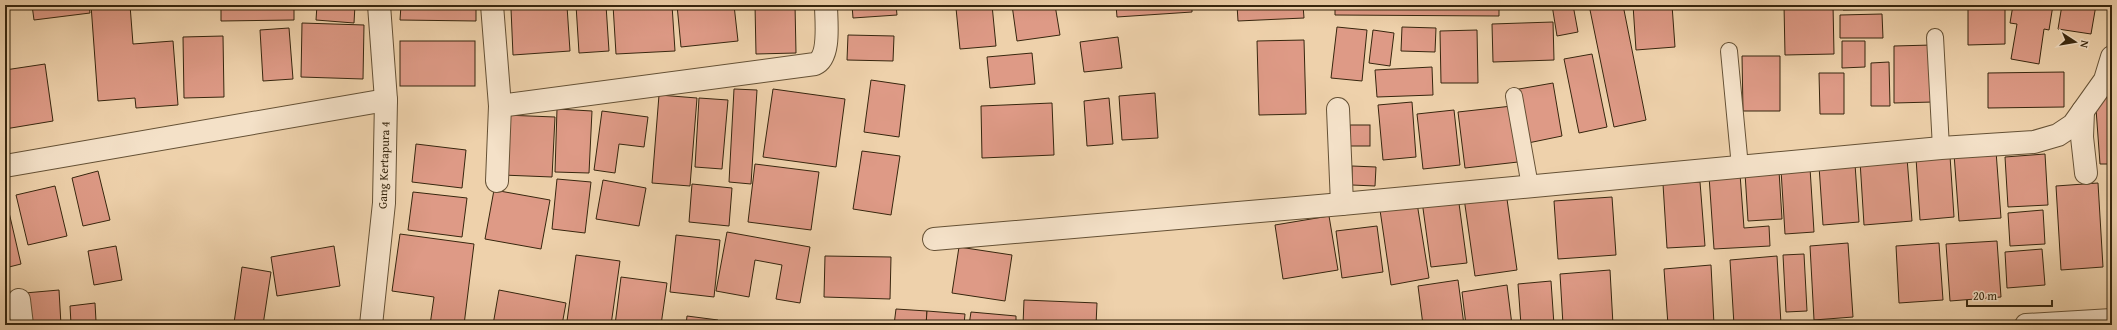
<svg xmlns="http://www.w3.org/2000/svg" width="2117" height="330" viewBox="0 0 2117 330" font-family="'Gentium Book Plus',serif">
	<rect width="100%" height="100%" fill="#eed1ab"/>
	<filter id="stains"><feTurbulence type="fractalNoise" baseFrequency=".005" numOctaves="4"/><feColorMatrix values="0 0 0 0 .2 0 0 0 0 .09 0 0 0 0 .02 0 0 0 .5 -.17"/></filter>
	<radialGradient id="worn" r=".72"><stop offset=".6" stop-color="#630" stop-opacity="0"/><stop offset="1" stop-color="#630" stop-opacity=".3"/></radialGradient>
	<g fill="#de9a86" stroke="#37260e">
		<path d="M32 5H89L90 13 34 20Z"/>
		<path d="M91 5H130L133 44 173 41 178 105 136 108 135 98 98 101Z"/>
		<path d="M221 5H294V20L221 21Z"/>
		<path d="M317 5H355L354 23 316 20Z"/>
		<path d="M401 5H476V21L400 20Z"/>
		<path d="M576 5H606L609 51 579 53Z"/>
		<path d="M613 5H672L675 51 616 54Z"/>
		<path d="M677 5H734L738 41 681 47Z"/>
		<path d="M755 5H795L796 53 756 54Z"/>
		<path d="M852 5H896L897 15 853 18Z"/>
		<path d="M992 5 996 46 960 49 956 8Z"/>
		<path d="M1012 5H1055L1060 35 1017 41Z"/>
		<path d="M1116 5H1192V12L1117 17Z"/>
		<path d="M1237 5H1303L1304 18 1238 21Z"/>
		<path d="M1335 5H1499V16L1335 15Z"/>
		<path d="M1552 5H1573L1578 32 1557 36Z"/>
		<path d="M1589 5H1623L1646 120 1614 127Z"/>
		<path d="M1633 5H1672L1675 47 1636 50Z"/>
		<path d="M1784 5H1833L1834 54 1785 55Z"/>
		<path d="M1843 5H1890L1891 9 1843 10Z"/>
		<path d="M2013 5H2053L2049 30 2044 29 2039 64 2011 59 2017 24 2010 23Z"/>
		<path d="M2062 5H2096L2091 34 2058 29Z"/>
		<path d="M567 6 570 51 513 55 511 9Z"/>
		<path d="M2005 8V44L1968 45V9Z"/>
		<path d="M1882 14 1883 38H1840V15Z"/>
		<path d="M1553 22 1554 60 1493 62 1492 24Z"/>
		<path d="M302 23 364 25 363 79 301 77Z"/>
		<path d="M1337 27 1367 30 1362 81 1331 78Z"/>
		<path d="M1402 27 1436 28 1435 52 1401 51Z"/>
		<path d="M289 28 293 79 263 81 260 30Z"/>
		<path d="M1373 30 1394 33 1390 66 1369 63Z"/>
		<path d="M1477 30 1478 83H1441L1440 31Z"/>
		<path d="M848 35 894 36 893 61 847 60Z"/>
		<path d="M223 36 224 97 184 98 183 37Z"/>
		<path d="M1118 37 1122 68 1084 72 1080 42Z"/>
		<path d="M1304 40 1306 114 1259 115 1257 41Z"/>
		<rect x="400" y="41" width="75" height="45"/>
		<path d="M1842 41H1865V67L1842 68Z"/>
		<path d="M1932 45 1933 102 1894 103V46Z"/>
		<path d="M1032 53 1035 84 990 88 987 57Z"/>
		<path d="M1592 54 1607 127 1579 133 1564 59Z"/>
		<path d="M1742 56H1780V111H1743Z"/>
		<path d="M1889 62 1890 106H1871V63Z"/>
		<path d="M45 64 53 121 5 129V70Z"/>
		<path d="M1432 67 1433 95 1377 97 1375 70Z"/>
		<path d="M2064 72V107L1988 108V73Z"/>
		<path d="M1819 73H1844V114H1820Z"/>
		<path d="M871 80 905 85 899 137 864 132Z"/>
		<path d="M1553 83 1562 136 1528 143 1519 89Z"/>
		<path d="M734 89 757 90 751 184 729 182Z"/>
		<path d="M773 89 845 99 836 167 763 157Z"/>
		<path d="M1155 93 1158 138 1122 140 1119 96Z"/>
		<path d="M2112 93V164H2100L2095 95Z"/>
		<path d="M659 95 697 98 690 186 652 183Z"/>
		<path d="M699 98 728 100 722 169 695 167Z"/>
		<path d="M1109 98 1113 144 1087 146 1084 101Z"/>
		<path d="M1412 102 1416 157 1383 160 1378 105Z"/>
		<path d="M1052 103 1054 155 982 158 981 106Z"/>
		<path d="M1512 106 1518 162 1465 168 1458 112Z"/>
		<path d="M557 109 592 111 589 173 555 172Z"/>
		<path d="M1454 110 1460 165 1423 169 1417 114Z"/>
		<path d="M602 111 648 117 644 147 619 144 615 173 594 170Z"/>
		<path d="M504 115 555 117 552 177 502 175Z"/>
		<rect x="1350" y="125" width="20" height="21"/>
		<path d="M416 144 466 150 462 188 412 182Z"/>
		<path d="M862 151 900 156 891 215 853 209Z"/>
		<path d="M1996 151 2001 218 1959 221 1954 154Z"/>
		<path d="M2045 154 2048 205 2008 207 2005 157Z"/>
		<path d="M1950 156 1954 217 1920 220 1916 158Z"/>
		<path d="M1907 158 1912 221 1864 225 1860 161Z"/>
		<path d="M755 164 819 172 811 230 748 222Z"/>
		<path d="M1855 164 1859 222 1823 225 1819 166Z"/>
		<path d="M1352 166 1376 167 1375 186 1352 185Z"/>
		<path d="M1810 168 1814 232 1785 234 1781 170Z"/>
		<path d="M98 171 110 220 83 226 72 178Z"/>
		<path d="M1779 171 1782 219 1748 221 1745 173Z"/>
		<path d="M1740 174 1744 228 1769 226 1770 246 1714 249 1709 176Z"/>
		<path d="M557 179 591 182 585 233 552 229Z"/>
		<path d="M603 180 646 188 639 226 596 219Z"/>
		<path d="M1700 182 1705 246 1667 248 1663 184Z"/>
		<path d="M2098 183 2103 267 2061 270 2056 186Z"/>
		<path d="M692 184 732 188 729 226 689 222Z"/>
		<path d="M55 186 67 236 28 245 16 195Z"/>
		<path d="M494 190 550 200 541 249 485 239Z"/>
		<path d="M413 192 467 198 462 237 408 230Z"/>
		<path d="M1506 192 1517 270 1475 276 1464 198Z"/>
		<path d="M5 195 21 264 5 268Z"/>
		<path d="M1458 196 1467 263 1431 267 1422 201Z"/>
		<path d="M1612 197 1616 255 1558 259 1554 201Z"/>
		<path d="M1417 203 1429 278 1391 285 1380 210Z"/>
		<path d="M2043 210 2045 244 2010 246 2008 213Z"/>
		<path d="M1329 216 1338 270 1283 279 1275 225Z"/>
		<path d="M1377 226 1383 272 1342 278 1336 231Z"/>
		<path d="M727 232 810 247 800 303 776 299 782 265 755 260 749 297 716 291Z"/>
		<path d="M400 234 474 244 464 325H430L434 297 392 291Z"/>
		<path d="M676 235 720 240 714 297 670 292Z"/>
		<path d="M1997 241 2001 297 1950 301 1946 244Z"/>
		<path d="M1848 243 1853 317 1814 320 1810 246Z"/>
		<path d="M1939 243 1943 300 1899 303 1896 246Z"/>
		<path d="M116 246 122 280 94 285 88 251Z"/>
		<path d="M334 246 340 286 277 296 271 257Z"/>
		<path d="M959 247 1012 255 1005 301 952 293Z"/>
		<path d="M2042 249 2045 285 2007 288 2005 252Z"/>
		<path d="M1804 254 1807 311 1786 312 1783 255Z"/>
		<path d="M576 255 620 261 611 325 567 321Z"/>
		<path d="M825 256 891 257 890 299 824 297Z"/>
		<path d="M1777 256 1781 324 1734 325 1730 260Z"/>
		<path d="M1711 265 1714 325H1668L1664 269Z"/>
		<path d="M242 267 271 272 263 325 234 323Z"/>
		<path d="M1610 270 1613 325H1563L1560 274Z"/>
		<path d="M621 277 667 283 661 325H615Z"/>
		<path d="M8 280 12 306 5 307V281Z"/>
		<path d="M1458 280 1464 325H1423L1418 286Z"/>
		<path d="M1551 281 1554 325H1521L1518 284Z"/>
		<path d="M1507 285 1512 325H1466L1462 292Z"/>
		<path d="M59 290 61 325H27L25 293Z"/>
		<path d="M499 290 566 303 562 325H493Z"/>
		<path d="M1024 300 1097 303 1096 325H1023Z"/>
		<path d="M95 303 96 321 71 324 70 306Z"/>
		<path d="M896 309 927 311 926 325H894Z"/>
		<path d="M927 311 965 314 964 325H926Z"/>
		<path d="M10 312 12 325H5V313Z"/>
		<path d="M971 312 1016 316V325H969Z"/>
		<path d="M687 316 718 320V325H686Z"/>
	</g>
	<g fill="none" stroke-linecap="round" stroke-linejoin="round">
		<g stroke="#655135" stroke-width="18">
			<g id="lane">
				<path d="M1935 37 1941 148"/>
				<path d="M1729 51 1740 167"/>
				<path d="M1514 96 1530 186"/>
			</g>
		</g>
		<g stroke="#655135" stroke-width="24">
			<g id="street">
				<path d="M492 5 500 106 497 181"/>
				<path d="M500 106 815 64C831 57 826 21 826 5"/>
				<path d="M1338 109 1342 204"/>
				<path d="M2083 111 2082 137 2086 173"/>
				<path d="M5 166 386 100"/>
				<path d="M934 239 1342 204 1941 148 2034 142 2058 135 2073 125 2105 80 2112 57"/>
				<path d="M19 300 22 325"/>
				<path d="M371 325 384 203 386 100 379 5"/>
				<path d="M2026 325 2112 320"/>
			</g>
		</g>
		<use href="#lane" stroke="#f4e1c8" stroke-width="16"/>
		<use href="#street" stroke="#f4e1c8" stroke-width="22"/>
	</g>
	<g text-anchor="middle" stroke-width="3.5" stroke-linejoin="round" paint-order="stroke">
		<g font-size="12" fill="#37260e" stroke="#f4e1c8">
			<text transform="translate(384 165) rotate(-88)" y="4">Gang Kertapura 4</text>
		</g>
	</g>
	<rect width="2117" height="330" fill="none" stroke="#eed1ab" stroke-width="20"/>
	<rect x="6" y="6" width="2105" height="318" fill="none" stroke="#37260e" stroke-width="2"/>
	<rect x="10" y="10" width="2097" height="310" fill="none" stroke="#37260e"/>
	<g transform="translate(2075 42) rotate(102)" stroke="#f4e1c8" stroke-width="3" paint-order="stroke">
	<path d="M0-3L7 15L0 10L-7 15Z" fill="#37260e"/>
	<text y="-6" font-size="11" font-weight="bold" text-anchor="middle" fill="#37260e">N</text>
	</g>
	<path d="M1967 300v6h85v-6" fill="none" stroke="#37260e" stroke-width="2"/>
	<text x="1973" y="300" font-size="12" fill="#37260e" stroke="#f4e1c8" stroke-width="3" paint-order="stroke">20 m</text>
	<rect width="100%" height="100%" filter="url(#stains)"/>
	<rect width="100%" height="100%" fill="url(#worn)"/>
</svg>
